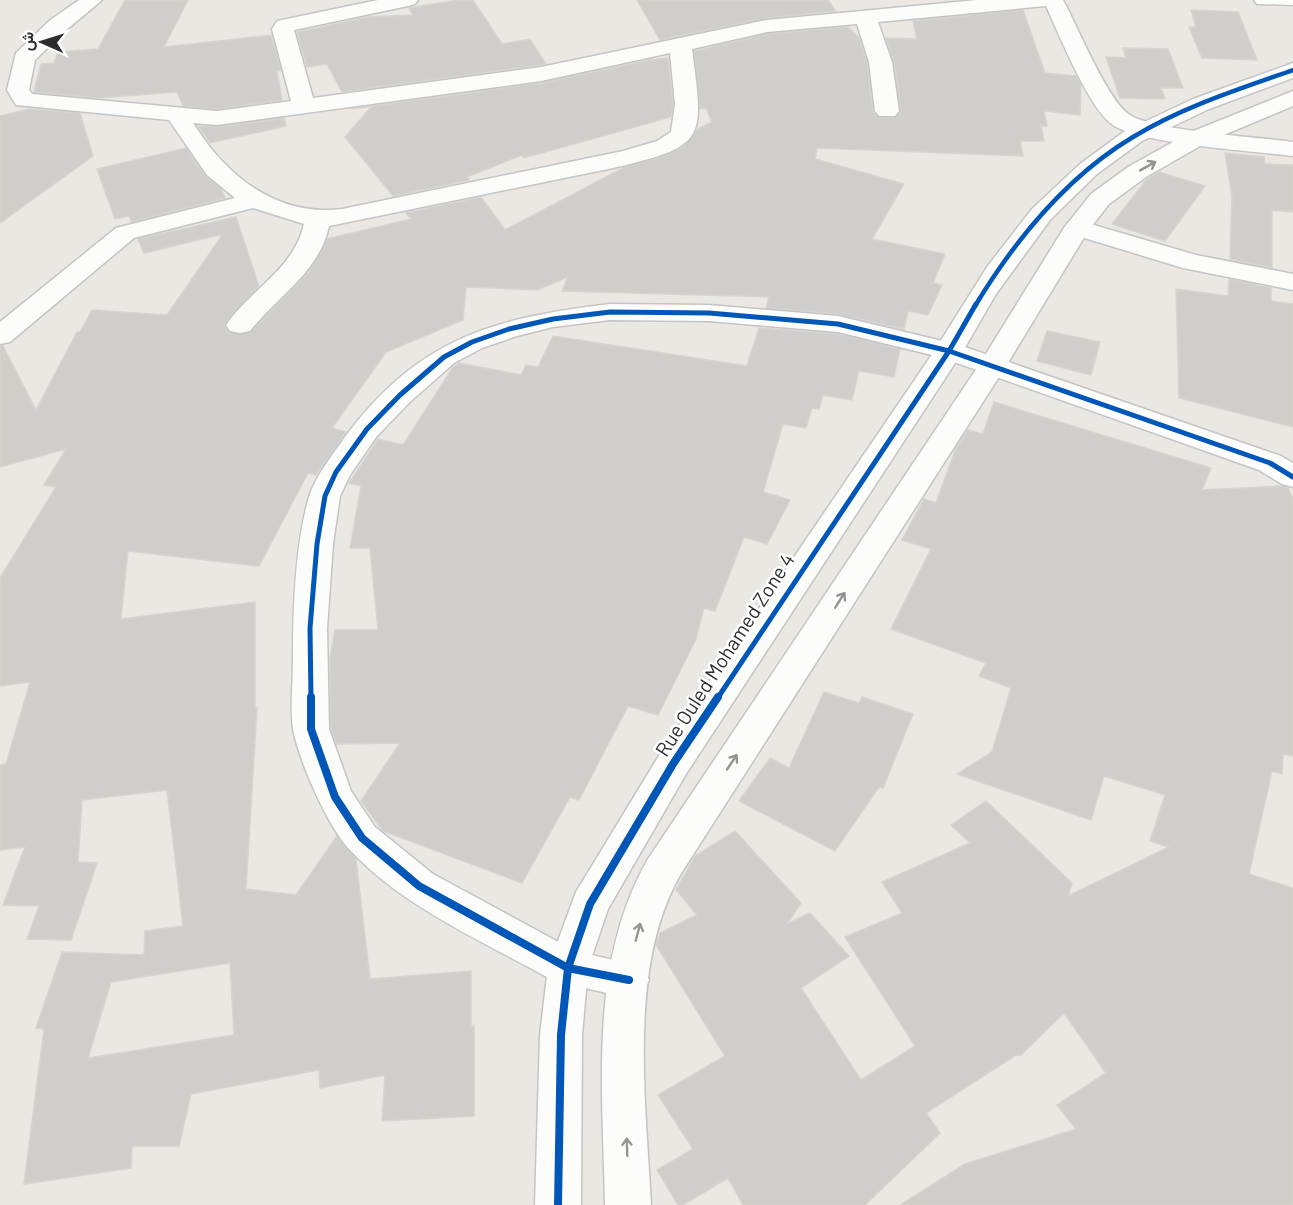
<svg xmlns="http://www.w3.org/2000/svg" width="1293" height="1205" viewBox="0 0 1293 1205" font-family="Barlow,Vazirmatn,sans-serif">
	<rect width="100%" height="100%" fill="#ebe8e4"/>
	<g fill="#d0cecb" stroke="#d6d4d0" stroke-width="1.5" fill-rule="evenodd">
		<path d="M125 0H188L164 47 271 35 281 70 277 71 282 100 217 109 183 106 177 92 98 98 34 92 41 64 54 63 58 52 98 49Z"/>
		<path d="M458 0H473L502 44 530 39 546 64 342 92 327 64 307 67 297 32 368 17 413 15 409 8Z"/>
		<path d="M637 0H828L836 11 767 18 660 40Z"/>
		<path d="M1023 10 1045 73 1076 76 1081 85 1080 115 1044 111 1047 126H1041L1044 141H1020L1023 156 817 148 815 159 904 184 872 239 945 254 933 283 942 285 928 315 908 311 904 329 838 314 766 308 769 297 562 291 568 277 537 290 466 287 463 320 386 352 332 428 346 432 316 475 308 473 259 566 128 551 121 619 255 602V709L257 708 246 889 296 895 337 836 356 859 370 979 471 971V1026L474 1025V1116L382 1121 385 1075 320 1088 319 1070 191 1094 179 1146H132L131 1168 24 1184 44 1029 36 1028 62 952 144 955 145 931 183 926 167 790 82 800 78 862 97 863 71 940 27 939 39 906 3 905 25 847 0 850V765L6 764 30 682 0 686V578L56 487 44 485 66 449 0 467V346H3L36 410 77 332H80L92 310 167 315 223 234 144 253 138 239 236 217 259 286 224 325 230 333H250L309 272 327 239 411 219 406 213 481 197 505 230 625 167 667 155 684 147 696 130 712 122 706 108 700 109 694 51 767 34 848 27 859 38 867 62 873 112 879 118H895L901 111 894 62 886 38 917 39 913 21ZM230 963 234 1035 88 1058 111 982Z"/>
		<path d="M1191 10 1238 12 1257 60 1202 58 1189 27H1196Z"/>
		<path d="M1123 48 1168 49 1183 88H1161L1165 99 1120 98 1106 57 1126 58Z"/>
		<path d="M668 58 673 104 671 117 524 158 522 155 467 177 469 180 393 196 345 137 372 106 352 109 541 83 650 60Z"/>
		<path d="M29 109 80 113 93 156 0 223V116Z"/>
		<path d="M284 118 286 126 210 143 198 126 217 127Z"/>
		<path d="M186 148 205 176 221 189 225 198 132 222 129 216 115 219 97 169Z"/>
		<path d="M1225 153 1264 157 1265 164 1293 165V212L1272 210V268L1230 259 1232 196Z"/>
		<path d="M1159 172 1205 186 1165 241 1112 224 1146 180Z"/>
		<path d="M1229 279 1271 288V301L1293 304V427L1179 398 1176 289 1228 296Z"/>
		<path d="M759 328 838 334 900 349 894 377 859 371 852 400 823 395 819 409 812 408 806 428 783 424 763 492 790 500 767 544 744 537 715 611 704 608 696 639 658 715 628 706 579 800 570 797 522 883 383 831 361 801 400 743 337 744 331 729 330 657 335 630H378L370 548H350L361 486 349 483 378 439 403 445 453 367 459 363 521 375 526 365 538 367 553 336 747 366Z"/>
		<path d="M1047 331 1100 342 1091 375 1037 361Z"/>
		<path d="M994 402 1211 468 1202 490 1282 486 1288 488 1293 499V756L1283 754 1282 774 1272 771 1249 874 1293 888V1205H900L965 1164 1076 1129 1057 1105 1106 1073 1064 1013 1021 1055H1016L926 1113 940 1133 865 1205H743L728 1178 683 1205H678L657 1170 693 1149 658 1095 725 1056 656 945 660 933 697 915 676 890 695 856 735 831 801 903 787 924 810 913 849 956 801 988 861 1080 915 1046 845 937 902 913 882 882 970 843 951 825 986 801 1072 883 1068 896 1169 847 1150 841 1165 795 1104 776 1091 820 957 774 992 752 1011 688 979 676 986 663 891 629 931 549 902 540 924 499 936 503 956 448 968 430 983 434Z"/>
		<path d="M824 692 859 703 862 697 913 714 883 788 879 787 835 851 739 801 770 758 789 768Z"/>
	</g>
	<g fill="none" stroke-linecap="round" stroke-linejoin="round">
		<g stroke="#c5c4c4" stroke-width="3">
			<g id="street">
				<path d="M79 0H102L65 31 35 60 29 90 32 94 217 111 291 101 272 29 277 21 378 0H418L415 4 408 6 294 30 313 98 541 67 767 20 977 0H1063C1077 25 1108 102 1130 115 1154 131 1259 137 1293 142V156C1254 151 1141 144 1113 125 1089 109 1059 34 1046 6L878 22 892 62 899 111 895 116H879L875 111 869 62 857 24 767 32 692 49C704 141 707 146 613 168L329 226C320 271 277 297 250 331L240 333 230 331 226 325C251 289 294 269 304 224L253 208 134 238 10 342 0 344V322L116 228 235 198 207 175 169 120 16 105 7 90 16 53 49 21ZM670 53 675 104 671 132 657 141 623 151 342 209C277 217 226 176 193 123L217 125 541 81Z"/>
				<path d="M1254 0H1293V5L1257 4Z"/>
				<path d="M1077 220 1196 255 1293 274V290L1183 268 1068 233 1064 228 1068 223Z"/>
				<path d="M610 304 709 305 838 316 959 345 1281 456 1293 463V487L1282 484 1259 470 940 357 838 332 709 321 610 320 553 327 517 336 482 348 454 363 410 402 377 436 350 475 340 496 333 544 327 628 329 729 351 791 375 827 433 874 575 951 643 967 649 980 643 993 629 998 554 981C485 942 404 908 350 850 328 827 299 761 293 729 290 707 293 682 293 660 293 609 295 545 309 497 316 475 332 456 345 437 419 338 493 318 610 304Z"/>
			</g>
		</g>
		<g stroke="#c5c4c4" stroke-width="3">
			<g id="secondary">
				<path d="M1293 63V78L1209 109 1142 141 1097 174 1050 220 996 294 963 351 686 774 608 909 588 968 582 1035 581 1205H535L540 1035 548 968 576 892 660 754 935 350 987 267 1032 209 1080 164 1125 131 1193 99Z"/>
				<path d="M1293 91V106L1207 142 1146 177 1109 204 1088 231 1006 366 682 872C627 963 646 1102 651 1205H605C603 1090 588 963 648 859L979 365 1064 228 1091 194 1128 167 1191 132Z"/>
			</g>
		</g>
		<use href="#street" fill="#fcfcfb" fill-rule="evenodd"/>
		<use href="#secondary" fill="#fcfcfb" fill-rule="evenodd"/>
		<g stroke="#fff" stroke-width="8">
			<path id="cycleway-far2" d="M975 306C1015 240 1066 177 1133 137 1182 107 1239 89 1293 70"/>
		</g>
		<g stroke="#fff" stroke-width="9">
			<g id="cycleway-far1">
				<path d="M311 699 310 628 317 544 325 496 336 472 367 429 400 395 444 357 472 342 509 329 553 319 610 312 709 313 838 324 949 351 1270 463 1293 477"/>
				<path d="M717 699 949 351 976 304"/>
			</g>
		</g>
		<g stroke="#fff" stroke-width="11">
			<g id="cycleway">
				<path d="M311 697V729L335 797 362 838 419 886 568 968 629 980"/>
				<path d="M558 1205 561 1035 568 968 590 904 673 764 718 697"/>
			</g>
		</g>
		<use href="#cycleway-far2" stroke="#0057b8" stroke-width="4.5"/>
		<use href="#cycleway-far1" stroke="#0057b8" stroke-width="5"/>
		<use href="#cycleway" stroke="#0057b8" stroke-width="8"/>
	</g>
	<defs><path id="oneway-shaft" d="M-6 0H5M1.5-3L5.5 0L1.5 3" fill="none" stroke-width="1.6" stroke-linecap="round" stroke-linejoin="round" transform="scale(1.5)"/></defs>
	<g stroke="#949494">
		<use href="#oneway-shaft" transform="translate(1148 166) rotate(-29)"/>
		<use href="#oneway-shaft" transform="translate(840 600) rotate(-58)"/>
		<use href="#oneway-shaft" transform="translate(732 762) rotate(-56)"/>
		<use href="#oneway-shaft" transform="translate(638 932) rotate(-75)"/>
		<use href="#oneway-shaft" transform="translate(627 1147) rotate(-92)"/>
	</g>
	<g text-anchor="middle" stroke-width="5" stroke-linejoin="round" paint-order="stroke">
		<g font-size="20" fill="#2d2d2d" stroke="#fff">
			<text transform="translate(725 655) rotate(-57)" y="7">Rue Ouled Mohamed Zone 4</text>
		</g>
	</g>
	<g transform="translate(42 42) rotate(273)" stroke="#ffffff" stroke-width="4.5" paint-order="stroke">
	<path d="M0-4.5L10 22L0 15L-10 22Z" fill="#2d2d2d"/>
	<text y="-9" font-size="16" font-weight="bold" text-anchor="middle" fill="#2d2d2d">ش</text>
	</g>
</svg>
